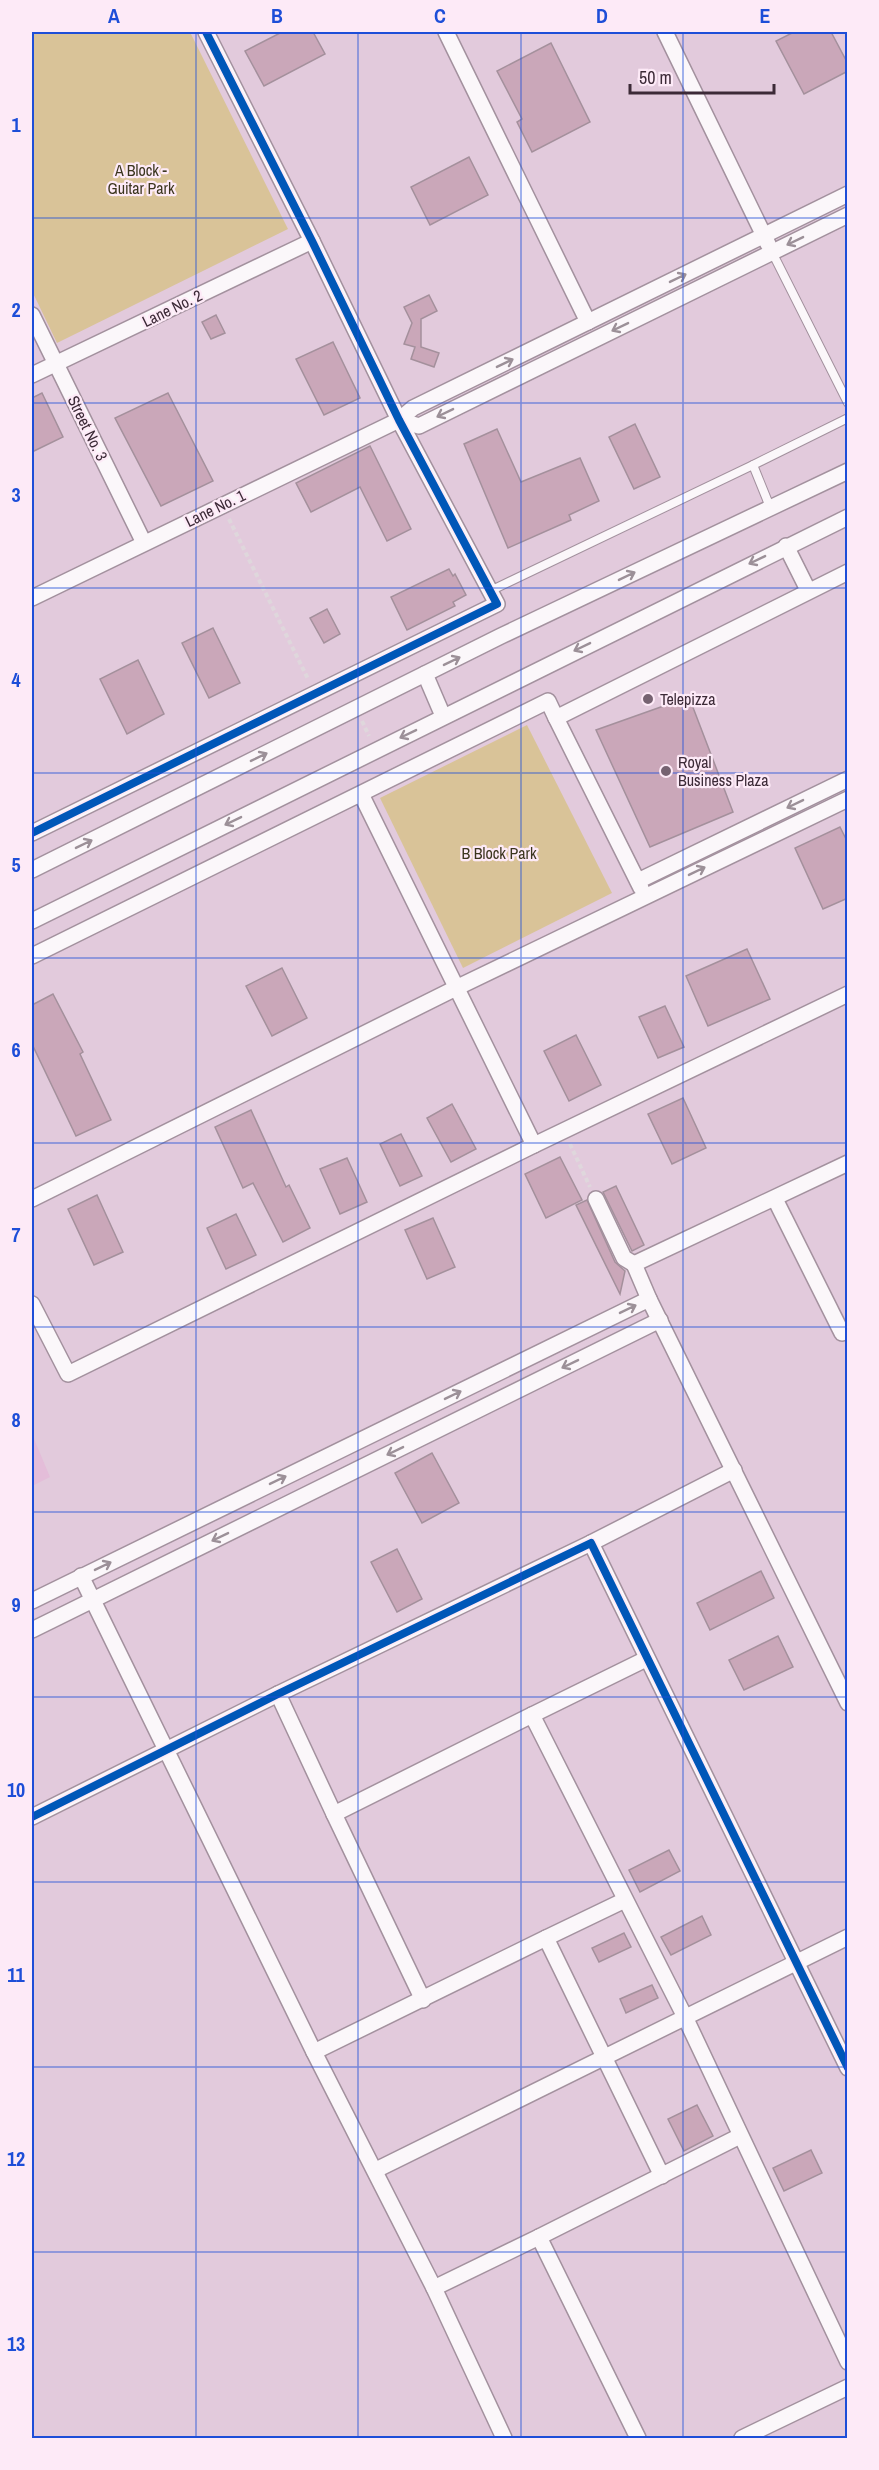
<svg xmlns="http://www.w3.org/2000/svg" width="879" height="2470" viewBox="0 0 879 2470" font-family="'Archivo Narrow',sans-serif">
	<rect width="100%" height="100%" fill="#e2cadc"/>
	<path fill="#e4bdd9" d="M32 1434 50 1477 32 1486Z"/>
	<g fill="#d9c398">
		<path d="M32 32H190L288 229 57 343 32 291Z"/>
		<path d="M527 725 612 893 463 968 380 798Z"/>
	</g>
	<g fill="#caa7b9" stroke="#a4909c" stroke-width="1.5">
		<path d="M282 32H313L325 54 264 86 245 51Z"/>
		<path d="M794 32H831L848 64V71L804 94 776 41Z"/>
		<path d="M551 43 590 122 532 152 517 122 522 119 497 71Z"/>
		<path d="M469 157 488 195 430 225 411 187Z"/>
		<path d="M429 295 437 311 421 319V347L439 353 434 367 411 359 415 347 404 344 412 323 404 307Z"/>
		<path d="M216 315 225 333 211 339 202 322Z"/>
		<path d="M333 342 360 398 324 415 296 359Z"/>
		<path d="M42 393 63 437 32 452V398Z"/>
		<path d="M168 393 213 481 161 506 115 418Z"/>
		<path d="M635 424 660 477 634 489 609 437Z"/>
		<path d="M497 429 521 482 580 458 599 501 569 515 571 520 508 548 464 444Z"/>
		<path d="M370 446 411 529 387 541 360 487 311 512 296 483Z"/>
		<path d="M449 569 453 576 455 574 466 595 453 602 455 606 407 630 391 597Z"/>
		<path d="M327 609 340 634 324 643 310 618Z"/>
		<path d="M213 628 240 683 209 698 182 643Z"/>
		<path d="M138 660 164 714 127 734 100 679Z"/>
		<path d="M689 697 733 812 650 847 596 730Z"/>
		<path d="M840 827 848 843V898L823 909 795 848Z"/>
		<path d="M747 949 770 999 708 1026 686 976Z"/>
		<path d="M282 968 307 1018 272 1036 246 986Z"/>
		<path d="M53 994 83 1052 80 1054 111 1120 76 1136 32 1044V1005Z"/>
		<path d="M665 1006 684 1047 658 1058 639 1017Z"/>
		<path d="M576 1035 601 1085 569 1101 544 1051Z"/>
		<path d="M683 1098 706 1148 672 1164 648 1114Z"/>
		<path d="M452 1104 476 1149 451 1162 427 1118Z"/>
		<path d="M251 1110 286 1187 289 1185 310 1228 283 1242 253 1183 243 1188 215 1127Z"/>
		<path d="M401 1134 422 1176 400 1186 380 1144Z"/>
		<path d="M560 1157 582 1200 546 1218 525 1174Z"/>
		<path d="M347 1158 367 1202 340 1214 320 1169Z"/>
		<path d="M616 1186 644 1245 632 1251 603 1192Z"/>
		<path d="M97 1195 123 1252 94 1265 68 1209Z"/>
		<path d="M587 1200 615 1262 625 1271 620 1294 576 1205Z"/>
		<path d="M236 1214 256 1255 226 1269 207 1228Z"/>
		<path d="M433 1218 455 1267 427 1279 405 1230Z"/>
		<path d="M432 1453 459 1503 422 1523 395 1473Z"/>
		<path d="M397 1549 422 1599 397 1612 371 1562Z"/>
		<path d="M761 1571 774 1598 710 1630 697 1603Z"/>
		<path d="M778 1636 793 1667 744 1690 729 1660Z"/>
		<path d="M669 1850 680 1871 640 1892 629 1870Z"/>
		<path d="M702 1916 711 1935 671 1955 661 1937Z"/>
		<path d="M624 1933 631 1947 599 1962 592 1948Z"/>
		<path d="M652 1985 658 1998 626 2013 620 1999Z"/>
		<path d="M697 2105 713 2136 684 2151 668 2119Z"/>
		<path d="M811 2150 822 2173 784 2191 773 2168Z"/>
	</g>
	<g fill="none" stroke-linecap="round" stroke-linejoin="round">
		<g stroke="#a3919e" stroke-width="10">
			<g id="service">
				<path d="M772 252 848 403"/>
				<path d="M753 465 848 418"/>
				<path d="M490 591 753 465 770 507"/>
			</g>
		</g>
		<g stroke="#a3919e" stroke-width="18">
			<g id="minor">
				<path d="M446 32 588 322"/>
				<path d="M665 32 768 244"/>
				<path d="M32 315 144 543"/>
				<path d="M32 375 312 241"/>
				<path d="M399 420 419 426 848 215"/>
				<path d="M786 546 808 590"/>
				<path d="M32 598 399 420 413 408 848 194"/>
				<path d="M425 674 443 716"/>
				<path d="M556 718 641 888"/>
				<path d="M361 794 534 1145"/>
				<path d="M32 833 497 604 399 420 312 241 206 32"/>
				<path d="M32 870 501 636 848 471"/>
				<path d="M638 881 848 779"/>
				<path d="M32 921 848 517"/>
				<path d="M32 956 548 701 556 718 848 572"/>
				<path d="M32 1199 456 988 848 799"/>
				<path d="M596 1199 624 1258 634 1264"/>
				<path d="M775 1199 842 1333"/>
				<path d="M649 1299 634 1264 848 1163"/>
				<path d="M32 1304 68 1374 534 1145 848 994"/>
				<path d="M591 1543 734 1470"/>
				<path d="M81 1576 314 2052 434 2288 504 2438"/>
				<path d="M32 1601 649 1299 848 1703"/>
				<path d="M32 1630 660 1320"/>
				<path d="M278 1694 334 1814"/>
				<path d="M532 1715 646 1659"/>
				<path d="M32 1817 278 1694 591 1543 848 2068"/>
				<path d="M546 1938 625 1900"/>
				<path d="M423 2000 334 1814 532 1715 685 2017 848 2362"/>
				<path d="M314 2052 546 1938 662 2176"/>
				<path d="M376 2170 848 1937"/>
				<path d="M434 2288 539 2237"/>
				<path d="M638 2438 539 2237 740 2136"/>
				<path d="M742 2438 848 2387"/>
			</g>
		</g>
		<g stroke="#dfd7dc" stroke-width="4" stroke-dasharray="4.5 3" stroke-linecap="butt">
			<path d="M229 519 308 679"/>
			<path d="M362 721 369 736"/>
			<path d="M570 1144 590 1187"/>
		</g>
		<use href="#service" stroke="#fbf7fa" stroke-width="8"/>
		<use href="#minor" stroke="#fbf7fa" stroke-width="15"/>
		<g stroke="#fdeaf7" stroke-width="11">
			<g id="cycleway">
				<path d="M32 833 497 604 399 420 312 241 206 32"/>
				<path d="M32 1817 278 1694 591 1543 848 2068"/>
			</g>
		</g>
		<use href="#cycleway" stroke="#0057b8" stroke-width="8"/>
	</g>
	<defs><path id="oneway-shaft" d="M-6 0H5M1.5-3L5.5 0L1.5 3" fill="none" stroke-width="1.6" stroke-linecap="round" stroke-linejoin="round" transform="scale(1.5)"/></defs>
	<g stroke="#9c9098">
		<use href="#oneway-shaft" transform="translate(795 241) rotate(154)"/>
		<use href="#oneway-shaft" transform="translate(678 278) rotate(-26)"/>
		<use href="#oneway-shaft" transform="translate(620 327) rotate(154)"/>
		<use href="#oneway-shaft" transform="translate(505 363) rotate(-26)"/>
		<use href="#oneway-shaft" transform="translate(445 413) rotate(154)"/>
		<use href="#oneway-shaft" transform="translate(757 560) rotate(154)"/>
		<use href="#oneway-shaft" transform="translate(627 576) rotate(-26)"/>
		<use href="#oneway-shaft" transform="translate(582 647) rotate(154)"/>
		<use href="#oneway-shaft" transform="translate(452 661) rotate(-26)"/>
		<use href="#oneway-shaft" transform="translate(408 734) rotate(154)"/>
		<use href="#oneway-shaft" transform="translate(259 757) rotate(-26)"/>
		<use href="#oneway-shaft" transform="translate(795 804) rotate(154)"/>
		<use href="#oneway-shaft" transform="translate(233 821) rotate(154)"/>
		<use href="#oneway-shaft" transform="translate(84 844) rotate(-26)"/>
		<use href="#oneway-shaft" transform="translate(697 871) rotate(-26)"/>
		<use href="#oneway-shaft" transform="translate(628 1309) rotate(-26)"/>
		<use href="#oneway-shaft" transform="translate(570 1364) rotate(154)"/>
		<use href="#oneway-shaft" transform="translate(453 1395) rotate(-26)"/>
		<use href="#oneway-shaft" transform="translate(395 1451) rotate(154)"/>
		<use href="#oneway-shaft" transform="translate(278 1480) rotate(-26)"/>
		<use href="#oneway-shaft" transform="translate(220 1537) rotate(154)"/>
		<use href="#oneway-shaft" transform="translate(103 1566) rotate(-26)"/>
	</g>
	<path fill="none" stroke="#1d4ed8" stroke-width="1.5" stroke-opacity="0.55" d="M196 32V2438M358 32V2438M521 32V2438M683 32V2438M32 218H848M32 403H848M32 588H848M32 773H848M32 958H848M32 1143H848M32 1327H848M32 1512H848M32 1697H848M32 1882H848M32 2067H848M32 2252H848"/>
	<g fill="#766271" stroke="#fdeaf7" stroke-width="2">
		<circle cx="648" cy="699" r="6"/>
		<circle cx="666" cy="771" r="6"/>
	</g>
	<g text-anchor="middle" stroke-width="4.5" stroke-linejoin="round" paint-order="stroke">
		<g font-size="16" fill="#3b351e" stroke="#fdeaf7">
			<text x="141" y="176">A Block -<tspan x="141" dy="18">Guitar Park</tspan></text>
			<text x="499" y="859">B Block Park</text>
		</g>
		<g font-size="16" fill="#3c2a37" stroke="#fdeaf7">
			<text transform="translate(172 308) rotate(-26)" y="6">Lane No. 2</text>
			<text transform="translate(88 428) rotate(64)" y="6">Street No. 3</text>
			<text transform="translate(215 508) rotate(-26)" y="6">Lane No. 1</text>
		</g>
		<g font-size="16" fill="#3c2a37" stroke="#fdeaf7" text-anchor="start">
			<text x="660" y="705">Telepizza</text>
			<text x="678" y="768">Royal<tspan x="678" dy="18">Business Plaza</tspan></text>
		</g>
	</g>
	<rect width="879" height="2470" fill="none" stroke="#fdeaf7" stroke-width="66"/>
	<path d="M630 84v9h144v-9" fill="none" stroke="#3c2a37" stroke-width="3"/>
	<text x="639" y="84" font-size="18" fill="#3c2a37" stroke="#fdeaf7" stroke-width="4.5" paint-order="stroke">50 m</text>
	<rect x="33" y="33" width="813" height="2404" fill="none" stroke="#1d4ed8" stroke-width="2"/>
	<g font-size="20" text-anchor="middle" font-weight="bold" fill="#1d4ed8">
		<text x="114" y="23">A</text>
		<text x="277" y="23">B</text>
		<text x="440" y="23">C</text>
		<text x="602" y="23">D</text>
		<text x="765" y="23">E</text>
		<text x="16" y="132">1</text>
		<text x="16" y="317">2</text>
		<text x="16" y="502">3</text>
		<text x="16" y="687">4</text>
		<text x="16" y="872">5</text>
		<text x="16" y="1057">6</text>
		<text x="16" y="1242">7</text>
		<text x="16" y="1427">8</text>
		<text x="16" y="1612">9</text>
		<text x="16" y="1797">10</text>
		<text x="16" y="1982">11</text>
		<text x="16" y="2166">12</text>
		<text x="16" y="2351">13</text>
	</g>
</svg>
